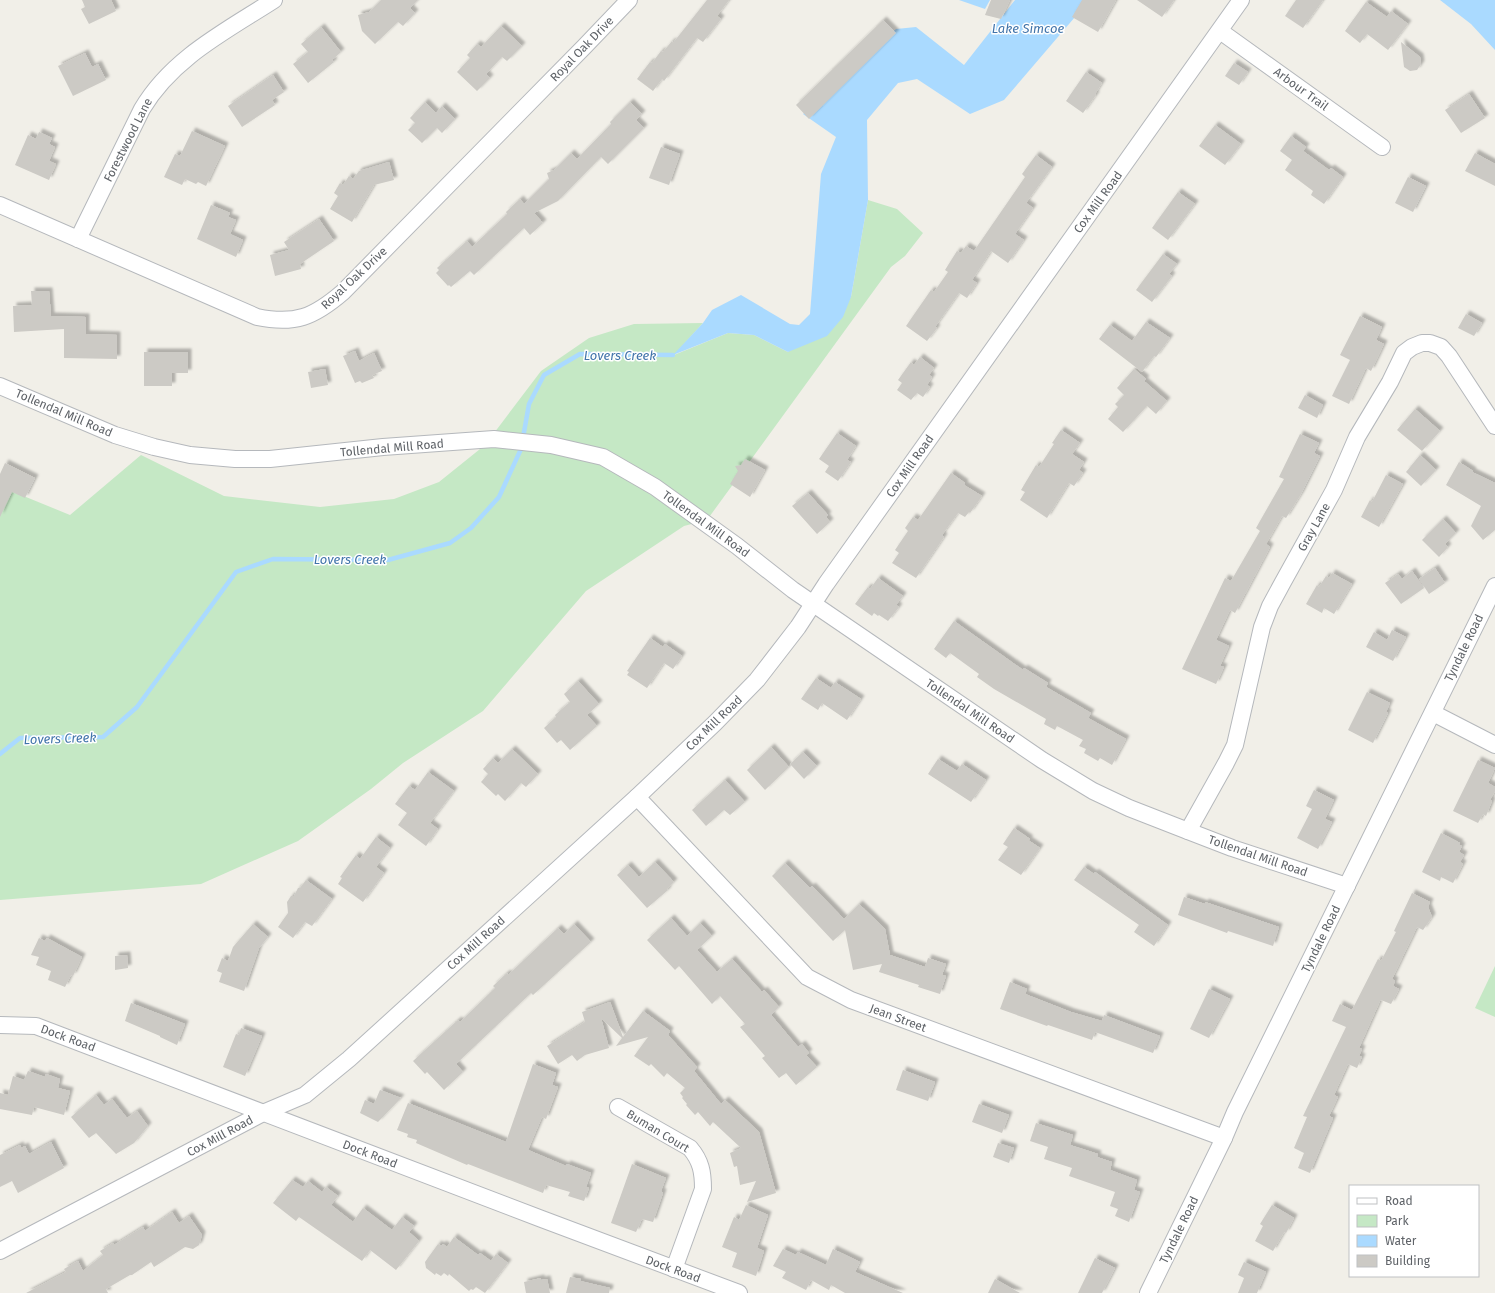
<svg xmlns="http://www.w3.org/2000/svg" width="1495" height="1293" viewBox="0 0 1495 1293" font-family="'Fira Sans',sans-serif">
	<defs>
		<filter id="shadow"><feDropShadow dx="3.5" dy="-3.5" stdDeviation="1" flood-color="#0004"/></filter>
	</defs>
	<rect width="100%" height="100%" fill="#f1efe8"/>
	<g fill="#c5e8c5">
		<path d="M868 200 897 209 923 233 905 256 891 267 707 520 684 526 586 591 483 711 403 763 371 789 298 841 201 884 0 900V499L4 488 70 515 141 455 224 496 320 507 394 499 439 482 485 445 541 371 589 338 634 324 703 323 674 355 728 333 754 335 788 352 851 297Z"/>
		<path d="M1495 966V1017L1475 1008Z"/>
	</g>
	<g fill="#aadaff">
		<path d="M959 0H990L985 9Z"/>
		<path d="M1015 0H1085L1075 17 1004 100 970 114 917 79 898 83 867 120 868 200 851 297 843 317 827 336 788 352 754 335 728 333 673 355 703 323 712 310 741 295 790 324 799 325 810 314 821 174 836 137 803 114 896 29 916 27 964 65Z"/>
		<path d="M1440 0H1495V50L1471 24Z"/>
	</g>
	<g fill="none" stroke-linecap="round" stroke-linejoin="round">
		<path stroke="#aadaff" stroke-width="4.5" d="M0 754 20 738 103 737 137 707 236 572 273 559 388 560 450 543 471 528 499 497 521 449 529 404 544 375 580 354 673 355"/>
	</g>
	<g fill="#cccac5" filter="url(#shadow)">
		<path d="M82 0H111L116 11 89 24 81 9 85 7Z"/>
		<path d="M381 0H418L410 8 415 13 403 26 398 22 375 44 362 31 358 15 369 12Z"/>
		<path d="M707 0H729L717 16 721 19 703 42 697 38 664 81 662 79 653 91 637 79 650 62 652 63 661 51 663 52 672 41 673 43Z"/>
		<path d="M991 0H1010L1001 19 985 15Z"/>
		<path d="M1082 0H1116L1098 32 1072 17Z"/>
		<path d="M1137 0H1174L1162 17Z"/>
		<path d="M1296 0H1323L1303 28 1285 16Z"/>
		<path d="M1366 2 1387 17 1391 11 1408 24 1388 50 1367 34 1360 43 1345 31Z"/>
		<path d="M883 20 896 33 809 119 796 105Z"/>
		<path d="M501 26 522 46 507 61 502 57 486 74 490 78 477 91 457 72 470 58 467 55 477 44 481 47Z"/>
		<path d="M321 27 341 52 332 60 334 62 308 83 293 64 308 52 301 44Z"/>
		<path d="M1401 42 1420 57 1421 64 1417 70 1410 71 1404 67Z"/>
		<path d="M85 53 92 67 98 64 106 80 73 96 58 66Z"/>
		<path d="M1234 63 1248 72 1239 85 1225 76Z"/>
		<path d="M1086 72 1102 83 1095 94 1096 95 1083 113 1066 101Z"/>
		<path d="M273 75 284 92 272 100 275 105 242 127 228 106Z"/>
		<path d="M1469 94 1485 118 1461 133 1445 110Z"/>
		<path d="M425 102 436 113 442 106 455 119 442 133 437 128 422 143 408 130 415 123 410 118Z"/>
		<path d="M630 102 642 114 636 120 644 128 608 164 601 157 558 201 534 213 543 223 530 235 524 228 474 275 470 271 451 287 449 285 448 286 436 273 439 270 437 268 467 241 472 247 507 214 506 212 520 199 524 204 549 179 547 173 554 170 571 153 577 159 611 124 610 122Z"/>
		<path d="M1215 125 1241 144 1225 165 1199 146Z"/>
		<path d="M192 131 225 146 206 186 198 182 196 184 185 179 182 185 164 177 175 154 180 156Z"/>
		<path d="M39 132 52 138 49 144 55 147 49 161 56 164 49 180 15 165 28 135 36 139Z"/>
		<path d="M1291 136 1306 147 1303 151 1329 170 1331 168 1343 177 1324 204 1311 195 1313 191 1285 170 1292 160 1280 151Z"/>
		<path d="M661 147 680 154 669 185 649 178Z"/>
		<path d="M1475 153 1495 164V186L1465 171Z"/>
		<path d="M1036 155 1052 167 1026 203 1033 208 1015 234 1024 240 1008 263 991 251 972 280 977 283 967 298 959 293 935 327 937 328 927 341 906 326 931 290 934 292 948 272 945 270 957 251 961 253 966 246 974 251 1025 177 1022 174Z"/>
		<path d="M389 162 394 180 374 185 352 222 330 209 338 196 334 193 340 183 343 185 349 176 353 179 359 171Z"/>
		<path d="M1408 177 1426 186 1413 212 1395 203Z"/>
		<path d="M1178 192 1195 204 1168 240 1152 228Z"/>
		<path d="M211 205 230 213 228 217 236 220 230 234 243 240 236 257 197 239Z"/>
		<path d="M319 219 334 241 300 264 301 269 275 276 270 255 289 250 284 242Z"/>
		<path d="M1163 254 1177 264 1169 274 1172 276 1152 302 1136 290Z"/>
		<path d="M31 291H49L51 316 86 317V334L117 335V359L64 358V329L14 332 13 306 32 305Z"/>
		<path d="M1466 314 1482 323 1474 336 1458 328Z"/>
		<path d="M1360 316 1382 327 1376 340 1384 344 1371 371 1366 368 1349 404 1332 396 1350 360 1340 355Z"/>
		<path d="M1146 322 1170 338 1156 357 1154 356 1142 372 1099 339 1110 325 1132 341Z"/>
		<path d="M355 351 359 361 374 353 382 371 372 375 374 378 362 383 360 381 355 383 343 356Z"/>
		<path d="M144 352H188V373H172V386H144Z"/>
		<path d="M920 357 934 368 929 375 932 377 927 385 930 387 923 397 917 393 911 400 897 390 902 383 898 380 911 362 914 365Z"/>
		<path d="M325 369 328 385 311 388 308 372Z"/>
		<path d="M1134 369 1146 379 1144 381 1167 401 1156 414 1147 406 1123 432 1108 419 1118 407 1115 404 1124 395 1117 388Z"/>
		<path d="M1305 395 1323 405 1317 418 1298 408Z"/>
		<path d="M1415 409 1440 431 1422 451 1397 430Z"/>
		<path d="M1061 430 1080 443 1072 454 1084 462 1079 470 1083 473 1074 486 1069 483 1047 518 1020 500 1025 492 1021 490 1036 465 1039 467 1054 444 1052 443Z"/>
		<path d="M837 433 856 446 847 460 851 462 838 481 825 472 829 466 819 459Z"/>
		<path d="M1300 434 1319 443 1314 453 1320 456 1301 494 1286 518 1282 516 1266 544 1270 547 1235 613 1230 610 1216 640 1229 646 1220 666 1224 667 1216 684 1182 669 1225 578 1231 581 1260 531 1256 528 1284 479 1279 477Z"/>
		<path d="M1420 455 1436 470 1421 486 1406 472Z"/>
		<path d="M745 459 765 470 750 497 730 484 738 471 735 466 741 465Z"/>
		<path d="M1459 462 1473 471 1472 472 1495 483V530L1483 540 1471 526 1481 506 1446 485Z"/>
		<path d="M5 463 35 478 25 498 12 492 0 517V474Z"/>
		<path d="M951 473 965 483 964 485 982 496 970 513 969 512 965 517 958 513 942 535 944 537 916 578 892 563 899 553 895 550 908 531 905 528 913 517 918 520Z"/>
		<path d="M1386 475 1403 484 1379 527 1361 517 1370 500 1372 502Z"/>
		<path d="M808 493 828 515 826 517 830 522 817 534 792 506Z"/>
		<path d="M1443 519 1456 533 1445 544 1448 547 1439 557 1422 540Z"/>
		<path d="M1435 568 1445 583 1429 594 1419 579Z"/>
		<path d="M1412 571 1424 588 1401 604 1385 583 1398 574 1402 579Z"/>
		<path d="M1332 573 1352 584 1334 614 1324 608 1322 613 1306 604 1317 585 1319 587 1326 576 1329 578Z"/>
		<path d="M878 578 903 596 896 605 899 607 888 621 879 615 878 616 874 613 872 616 855 604 868 587 870 589Z"/>
		<path d="M954 621 1023 670 1024 668 1048 683 1046 687 1091 713 1088 718 1126 739 1112 765 1100 758 1098 761 1084 753 1086 749 1079 746 1083 740 1057 726 1055 730 1044 724 1046 719 994 689 977 677 979 674 950 653 946 658 934 649Z"/>
		<path d="M1392 630 1406 637 1393 661 1366 647 1374 632 1387 640Z"/>
		<path d="M650 638 663 647 665 644 682 656 673 669 664 663 647 688 627 675 629 672 627 671Z"/>
		<path d="M816 678 831 688 835 682 861 699 847 720 822 703 818 710 801 699Z"/>
		<path d="M578 681 599 704 587 715 597 726 570 750 561 740 557 743 544 728 556 717 555 715 570 702 564 694Z"/>
		<path d="M1367 692 1390 703 1386 712 1388 713 1373 743 1348 730Z"/>
		<path d="M771 747 789 767 765 790 747 770Z"/>
		<path d="M512 749 538 774 526 787 521 783 505 801 498 794 496 796 481 782 488 774 483 769 493 758 498 763Z"/>
		<path d="M803 752 817 766 804 779 790 764Z"/>
		<path d="M938 759 957 771 962 764 986 780 971 802 928 774Z"/>
		<path d="M1478 760 1495 768 1488 783 1495 787V791L1490 800 1492 801 1486 816 1483 814 1478 823 1453 811Z"/>
		<path d="M428 772 454 791 430 823 438 829 426 846 398 825 407 813 395 804 409 786 415 790Z"/>
		<path d="M725 780 745 802 730 815 724 810 706 826 692 810Z"/>
		<path d="M1314 790 1334 800 1325 819 1332 822 1318 849 1297 838 1312 809 1306 806Z"/>
		<path d="M1014 828 1030 839 1028 840 1040 848 1021 875 998 860 1008 847 1003 844Z"/>
		<path d="M1441 833 1460 843 1459 845 1462 846 1459 852 1464 855 1460 862 1463 864 1453 883 1441 877 1440 881 1422 872Z"/>
		<path d="M376 837 390 848 376 867 384 873 363 902 338 884 342 878 340 877 356 855 360 859Z"/>
		<path d="M655 862 674 882 667 889 668 890 647 908 617 875 628 865 639 877Z"/>
		<path d="M785 863 810 888 812 886 844 919 859 904 885 929 890 955 925 967 928 958 946 964 942 975 946 976 940 994 918 987 919 985 879 972 882 964 853 970 845 930 833 941 772 876Z"/>
		<path d="M1084 867 1094 874 1095 872 1168 925 1154 946 1134 932 1139 925 1074 880Z"/>
		<path d="M306 880 332 899 312 926 305 922 293 938 278 927 288 913 287 902 291 896H294L298 888H300Z"/>
		<path d="M1412 893 1430 902 1428 907 1432 917 1423 930 1417 927 1392 979 1395 981 1393 986 1399 989 1391 1004 1381 1000 1380 1001 1359 1048 1362 1049 1359 1056 1362 1057 1357 1068 1348 1064 1334 1095 1338 1097 1329 1116 1333 1118 1310 1173 1298 1168 1304 1153 1294 1148 1307 1117 1303 1116 1346 1027 1332 1021 1340 1004 1352 1010 1378 959 1381 961 1396 932 1394 931Z"/>
		<path d="M1184 897 1205 904V902L1279 927 1273 946 1228 931 1227 933 1178 915Z"/>
		<path d="M671 918 687 936 700 923 712 936 697 950 717 972 732 959 762 992 764 990 779 1007 771 1015 798 1047 802 1044 809 1053 806 1055 817 1067 796 1085 786 1073 779 1078 762 1058 765 1056 740 1027 745 1024 720 996 712 1004 679 966 675 970 647 940Z"/>
		<path d="M253 924 268 937 259 948 244 991 219 982 222 973 217 971 222 958 228 961 233 947Z"/>
		<path d="M574 924 591 942 533 995 531 993 456 1064 463 1072 444 1090 427 1072 425 1074 413 1061 458 1020 460 1022 495 988 493 986 507 973 508 975 558 928 564 934Z"/>
		<path d="M39 938 45 941 47 938 82 957 73 976 71 975 65 987 48 980 51 971 36 965 39 957 31 955Z"/>
		<path d="M127 955 128 968 115 970V956Z"/>
		<path d="M1010 982 1027 989 1025 994 1071 1012 1102 1021 1104 1015 1160 1036 1153 1053 1095 1032 1092 1040 1048 1025 1047 1026 1000 1009Z"/>
		<path d="M1209 989 1230 999 1209 1038 1190 1029Z"/>
		<path d="M610 1002 623 1037 643 1011 670 1031 668 1035 697 1067 694 1071 721 1104 725 1100 759 1132 776 1193 747 1202 756 1181 740 1185 737 1166 734 1167 730 1153 741 1148 713 1122 710 1126 698 1112 695 1115 686 1105 687 1104 682 1098 683 1097 680 1093 685 1088 667 1073 664 1077 651 1064 649 1066 634 1056 648 1037 616 1046 622 1038 601 1018 609 1048 585 1055 577 1061 572 1055 558 1064 547 1046 585 1022 582 1012Z"/>
		<path d="M131 1003 185 1024 177 1045 160 1037V1036L125 1021Z"/>
		<path d="M241 1028 262 1036 245 1076 223 1067 236 1034 239 1035Z"/>
		<path d="M533 1064 556 1073 552 1085 558 1087 546 1119 542 1117 528 1150 566 1166 567 1164 591 1173 586 1187 589 1188 584 1201 568 1196 570 1192 546 1185 543 1193 468 1164 467 1165 416 1143 417 1140 407 1137 408 1134 397 1130 408 1103 506 1142Z"/>
		<path d="M903 1070 935 1082 928 1101 896 1090Z"/>
		<path d="M28 1071 45 1077 46 1074 60 1079 58 1088 70 1091 64 1115 34 1107 32 1115 0 1109V1093L8 1095 13 1076 24 1080Z"/>
		<path d="M380 1090 401 1098 378 1122 360 1113 365 1100 374 1104Z"/>
		<path d="M96 1095 104 1105 112 1099 127 1118 137 1111 148 1126 134 1143 116 1154 96 1133 89 1138 71 1117Z"/>
		<path d="M979 1104 1009 1115 1002 1133 972 1122Z"/>
		<path d="M1036 1123 1073 1135 1070 1145 1098 1154 1097 1157 1112 1162 1110 1170 1137 1180 1134 1190 1140 1192 1129 1222 1115 1216 1118 1209 1110 1206 1115 1192 1069 1176 1072 1168 1044 1159 1048 1147 1030 1141Z"/>
		<path d="M51 1142 64 1168 18 1193 12 1181 0 1187V1155L20 1145 21 1148 25 1146 29 1154Z"/>
		<path d="M998 1143 1014 1148 1009 1163 993 1157Z"/>
		<path d="M632 1164 666 1178 661 1191 663 1193 653 1222 642 1219 636 1232 611 1223Z"/>
		<path d="M292 1180 303 1187 308 1181 322 1192 326 1187 338 1196 331 1205 353 1222 363 1208 392 1230 402 1217 414 1226 409 1232 419 1241 396 1270 370 1250 362 1261 299 1217 296 1221 273 1203Z"/>
		<path d="M746 1205 768 1215 757 1248 764 1251 756 1276 732 1267 737 1253 722 1247 734 1217 739 1220Z"/>
		<path d="M1272 1205 1294 1218 1286 1233 1284 1232 1273 1251 1255 1241 1263 1226 1260 1224Z"/>
		<path d="M172 1212 179 1223 189 1216 202 1235 199 1245 193 1249 185 1247 154 1267 151 1262 132 1275H130L106 1289 108 1293H26L66 1272 64 1269 78 1261 83 1271 103 1255 100 1251 113 1243 114 1245 143 1227 145 1231Z"/>
		<path d="M454 1237 478 1255 480 1253 491 1261 496 1254 508 1263 485 1293 476 1287 473 1290 471 1289 469 1291 449 1274 448 1276 444 1273 441 1276 436 1273 435 1275 426 1268 425 1262 438 1244 441 1246 443 1244 447 1247Z"/>
		<path d="M783 1249 796 1255 798 1252 826 1265 833 1249 860 1262 855 1272 903 1293H845L831 1285 829 1290 811 1280 806 1290 782 1278 786 1272 773 1266Z"/>
		<path d="M1095 1258 1115 1268 1102 1293H1078Z"/>
		<path d="M1244 1262 1266 1272 1257 1293H1238L1244 1278 1238 1275Z"/>
		<path d="M570 1277 581 1279 580 1281 610 1288 609 1293H566Z"/>
		<path d="M541 1278V1280L547 1279 550 1293H526L524 1282Z"/>
		<path d="M995 1279 1020 1293H988Z"/>
	</g>
	<g fill="none" stroke-linecap="round" stroke-linejoin="round">
		<g stroke="#b5b8bc" stroke-width="18">
			<g id="minor">
				<path d="M1220 31 1382 147"/>
				<path d="M0 205 257 317C295 325 314 317 343 292L584 47 629 0"/>
				<path d="M78 239 142 109C172 58 226 31 274 0"/>
				<path d="M0 386 115 435 154 447 190 455 235 459H270L383 447 494 439 551 445 603 457 655 487 737 546 793 590 1042 760 1093 791 1129 808 1188 831 1232 848 1347 886"/>
				<path d="M1433 713 1495 745"/>
				<path d="M637 797 807 977 851 1000 1224 1138"/>
				<path d="M1188 831 1226 763 1235 745 1262 627 1270 606 1283 582 1334 490 1357 437 1390 382 1404 353 1412 347 1422 343H1430L1441 347 1449 356 1495 426"/>
				<path d="M0 1025 36 1026C271 1115 504 1206 739 1293"/>
				<path d="M618 1107 690 1148C701 1161 703 1172 703 1189L674 1269"/>
				<path d="M0 1251 265 1112 305 1095 349 1059 637 797 715 723 757 680 798 627 826 584 1241 0"/>
				<path d="M1148 1293 1224 1138 1235 1112 1495 586"/>
			</g>
		</g>
		<use href="#minor" stroke="#fff" stroke-width="16"/>
	</g>
	<g text-anchor="middle" stroke-width="3" stroke-linejoin="round" paint-order="stroke">
		<g font-size="12" fill="#5f6368" stroke="#fff">
			<text transform="translate(582 49) rotate(-46)" y="4">Royal Oak Drive</text>
			<text transform="translate(1301 89) rotate(36)" y="4">Arbour Trail</text>
			<text transform="translate(128 140) rotate(-63)" y="4">Forestwood Lane</text>
			<text transform="translate(1098 202) rotate(-54)" y="4">Cox Mill Road</text>
			<text transform="translate(354 278) rotate(-43)" y="4">Royal Oak Drive</text>
			<text transform="translate(64 413) rotate(23)" y="4">Tollendal Mill Road</text>
			<text transform="translate(392 448) rotate(-5)" y="4">Tollendal Mill Road</text>
			<text transform="translate(910 466) rotate(-55)" y="4">Cox Mill Road</text>
			<text transform="translate(706 524) rotate(36)" y="4">Tollendal Mill Road</text>
			<text transform="translate(1314 527) rotate(-61)" y="4">Gray Lane</text>
			<text transform="translate(1464 648) rotate(-64)" y="4">Tyndale Road</text>
			<text transform="translate(970 711) rotate(34)" y="4">Tollendal Mill Road</text>
			<text transform="translate(714 723) rotate(-44)" y="4">Cox Mill Road</text>
			<text transform="translate(1258 856) rotate(19)" y="4">Tollendal Mill Road</text>
			<text transform="translate(1321 939) rotate(-64)" y="4">Tyndale Road</text>
			<text transform="translate(476 943) rotate(-42)" y="4">Cox Mill Road</text>
			<text transform="translate(898 1018) rotate(20)" y="4">Jean Street</text>
			<text transform="translate(68 1038) rotate(20)" y="4">Dock Road</text>
			<text transform="translate(658 1131) rotate(31)" y="4">Buman Court</text>
			<text transform="translate(220 1136) rotate(-28)" y="4">Cox Mill Road</text>
			<text transform="translate(370 1154) rotate(21)" y="4">Dock Road</text>
			<text transform="translate(1179 1230) rotate(-64)" y="4">Tyndale Road</text>
			<text transform="translate(673 1269) rotate(20)" y="4">Dock Road</text>
		</g>
		<g font-size="13" font-style="italic" fill="#4174aa" stroke="#fff">
			<text x="1028" y="33">Lake Simcoe</text>
			<text x="620" y="360">Lovers Creek</text>
			<text x="350" y="564">Lovers Creek</text>
			<text transform="translate(60 738) rotate(-2)" y="5">Lovers Creek</text>
		</g>
	</g>
	<rect x="1349" y="1185" width="130" height="92" fill="#ffffff" stroke="#bfc1c3"/>
	<rect x="1357" y="1198" width="20" height="6" fill="#ffffff" stroke="#bfc1c3"/>
	<text x="1385" y="1205" font-size="12" fill="#5f6368">Road</text>
	<rect x="1357" y="1215" width="20" height="12" fill="#c5e8c5" stroke="#bfc1c3"/>
	<text x="1385" y="1225" font-size="12" fill="#5f6368">Park</text>
	<rect x="1357" y="1235" width="20" height="12" fill="#aadaff" stroke="#bfc1c3"/>
	<text x="1385" y="1245" font-size="12" fill="#5f6368">Water</text>
	<rect x="1357" y="1255" width="20" height="12" fill="#cccac5" stroke="#bfc1c3"/>
	<text x="1385" y="1265" font-size="12" fill="#5f6368">Building</text>
</svg>
